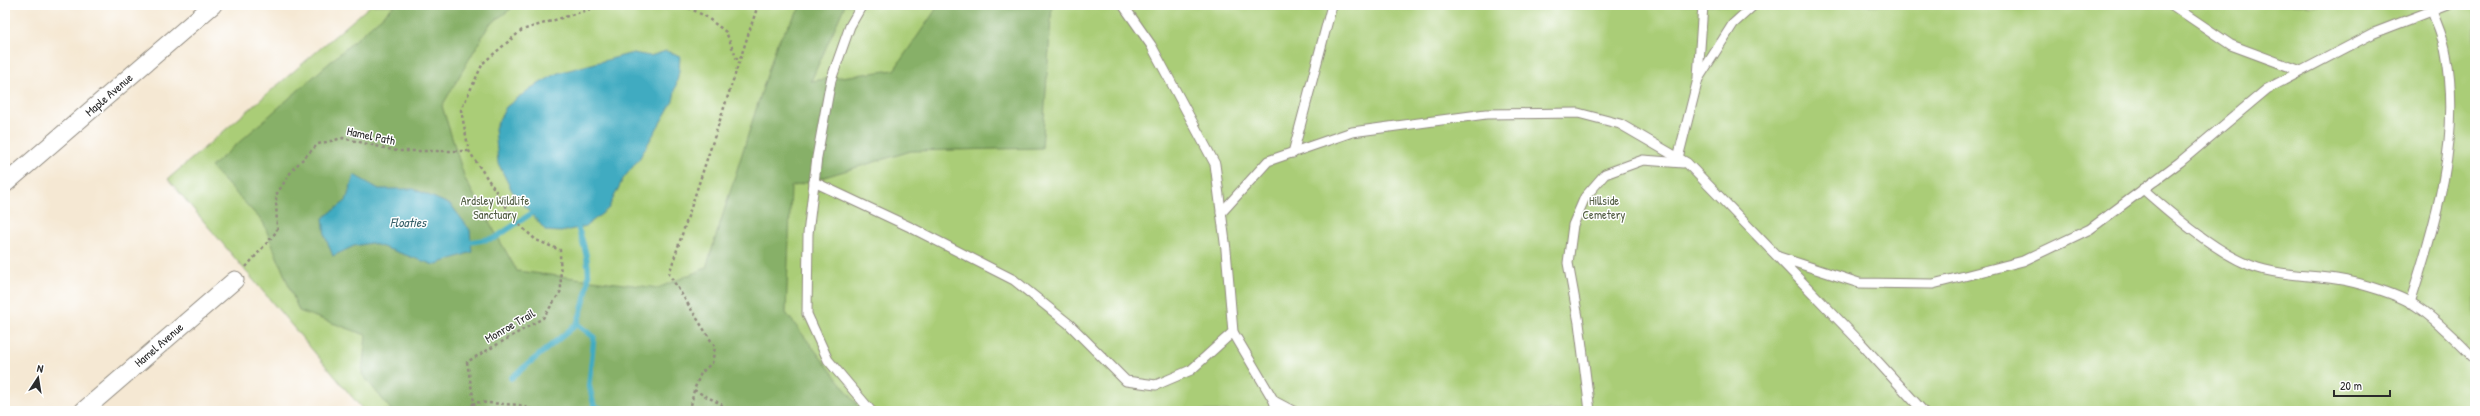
<svg xmlns="http://www.w3.org/2000/svg" width="2480" height="416" viewBox="0 0 2480 416" font-family="'Patrick Hand',sans-serif">
	<rect width="100%" height="100%" fill="#fff"/>
	<filter id="ink" filterUnits="userSpaceOnUse"><feTurbulence type="fractalNoise" baseFrequency=".025" numOctaves="2"/><feDisplacementMap in="SourceGraphic" scale="8" xChannelSelector="R" yChannelSelector="G"/><feConvolveMatrix kernelMatrix="1 2 1 2 8 2 1 2 1" color-interpolation-filters="sRGB"/></filter>
	<filter id="wash" filterUnits="userSpaceOnUse"><feTurbulence type="fractalNoise" baseFrequency=".012" numOctaves="4" result="noise"/><feDisplacementMap in="SourceGraphic" scale="16" xChannelSelector="R" yChannelSelector="G"/><feGaussianBlur stdDeviation="0.9" result="paint"/><feColorMatrix in="noise" values="0 0 0 0 0 0 0 0 0 0 0 0 0 0 0 0 0 1.4 0 .05"/><feComposite in="paint" operator="in"/></filter>
	<g filter="url(#wash)">
		<rect width="100%" height="100%" fill="#f5e8d3"/>
		<path fill="#aacd77" stroke="#6a7c51" d="M371 5H2475V411H364L168 179Z"/>
		<path fill="#87b068" stroke="#596e4a" d="M395 5H516L489 25 442 106 465 179 517 271 658 288 706 268 777 43 802 5H845L811 81 894 70 939 5H1052L1042 148 911 151 791 187 786 313 862 411H392L362 374 366 335 299 311 263 222 211 167Z"/>
		<g fill="#41abc1" stroke="#366b76">
			<path d="M666 51 680 56 679 71 673 101 639 159 623 179 608 209 586 226 561 232 546 231 512 191 498 163 495 128 506 107 531 88 558 73 633 53 650 56Z"/>
			<path d="M354 175 379 189H414L451 205 470 230 472 252 434 265 371 243 354 246 333 256 325 236 323 218 346 201Z"/>
		</g>
		<g fill="none" stroke-linecap="round" stroke-linejoin="round">
			<g stroke="#41abc1" stroke-width="5.5">
				<path d="M578 228C593 268 591 284 577 324L594 337 589 384 594 406 608 411"/>
				<path d="M471 242 495 238 532 213"/>
				<path d="M511 378 577 324"/>
			</g>
		</g>
	</g>
	<g filter="url(#ink)">
		<g fill="none" stroke-linecap="round" stroke-linejoin="round">
			<g stroke="#908a7f" stroke-width="11">
				<g id="lane">
					<path d="M862 5 850 26 831 80 817 157 808 234 807 314 828 360 871 411"/>
					<path d="M1123 5 1151 45 1215 164 1226 250 1233 332 1274 401 1277 411"/>
					<path d="M2172 5 2231 45 2301 71"/>
					<path d="M1698 77 1703 5"/>
					<path d="M1293 153 1332 5"/>
					<path d="M1678 158 1698 79 1733 24 1754 5"/>
					<path d="M814 182 910 227 1014 280 1069 324 1126 381 1156 385 1191 370 1233 332"/>
					<path d="M2143 189C2172 215 2221 257 2258 268 2283 276 2310 275 2336 279 2358 282 2402 295 2419 308 2439 322 2458 342 2475 359"/>
					<path d="M1221 213 1268 161 1352 132 1486 114 1578 113 1620 124 1687 163 1860 342 1923 411"/>
					<path d="M1779 257 1859 283 1933 284 2023 261 2090 229 2180 162 2267 89 2374 33 2447 5"/>
					<path d="M2410 303C2435 224 2462 137 2446 54 2444 39 2437 25 2432 11"/>
					<path d="M1274 401 1293 411"/>
					<path d="M1590 411 1579 323 1568 263 1573 225 1585 197 1605 174 1643 160 1683 163"/>
				</g>
			</g>
			<g stroke="#908a7f" stroke-width="19">
				<g id="street">
					<path d="M5 184 213 5"/>
					<path d="M83 411 235 280"/>
				</g>
			</g>
			<g stroke="#908a7f" stroke-width="2.5" stroke-dasharray="3 3" stroke-linecap="butt">
				<path d="M683 5 705 16 726 32 738 62"/>
				<path d="M246 267 277 231 276 195 293 169 318 144 343 138 397 151H468"/>
				<path d="M694 390 721 404 726 411"/>
				<path d="M469 411 474 402 467 362 543 318 561 291 560 250 536 240 517 223 469 151 461 110 483 63 522 30 594 8 610 5"/>
				<path d="M475 411 474 402 519 405 537 411"/>
				<path d="M690 411 694 390 701 373 712 363 715 347 669 274 758 5"/>
			</g>
			<use href="#lane" stroke="#fff" stroke-width="9"/>
			<use href="#street" stroke="#fff" stroke-width="17"/>
		</g>
	</g>
	<g text-anchor="middle" stroke-width="3" stroke-linejoin="round" paint-order="stroke">
		<g font-size="12" fill="#2b2b2b" stroke="#fff">
			<text transform="translate(109 95) rotate(-41)" y="4">Maple Avenue</text>
			<text transform="translate(371 136) rotate(12)" y="4">Hamel Path</text>
			<text transform="translate(510 326) rotate(-30)" y="4">Monroe Trail</text>
			<text transform="translate(159 345) rotate(-41)" y="4">Hamel Avenue</text>
		</g>
		<g font-size="12" fill="#515c42" stroke="#fff">
			<text x="495" y="205">Ardsley Wildlife<tspan x="495" dy="14">Sanctuary</tspan></text>
			<text x="1604" y="205">Hillside<tspan x="1604" dy="14">Cemetery</tspan></text>
		</g>
		<g font-size="13" font-style="italic" fill="#345e67" stroke="#fff">
			<text x="408" y="227">Floaties</text>
		</g>
	</g>
	<rect width="2480" height="416" fill="none" stroke="#fff" stroke-width="20"/>
	<g transform="translate(38 378) rotate(12)" stroke="#ffffff" stroke-width="3" paint-order="stroke">
	<path d="M0-3L7 15L0 10L-7 15Z" fill="#2b2b2b"/>
	<text y="-6" font-size="11" font-weight="bold" text-anchor="middle" fill="#2b2b2b">N</text>
	</g>
	<path d="M2334 390v6h56v-6" fill="none" stroke="#2b2b2b" stroke-width="2"/>
	<text x="2340" y="390" font-size="12" fill="#2b2b2b" stroke="#ffffff" stroke-width="3" paint-order="stroke">20 m</text>
</svg>
